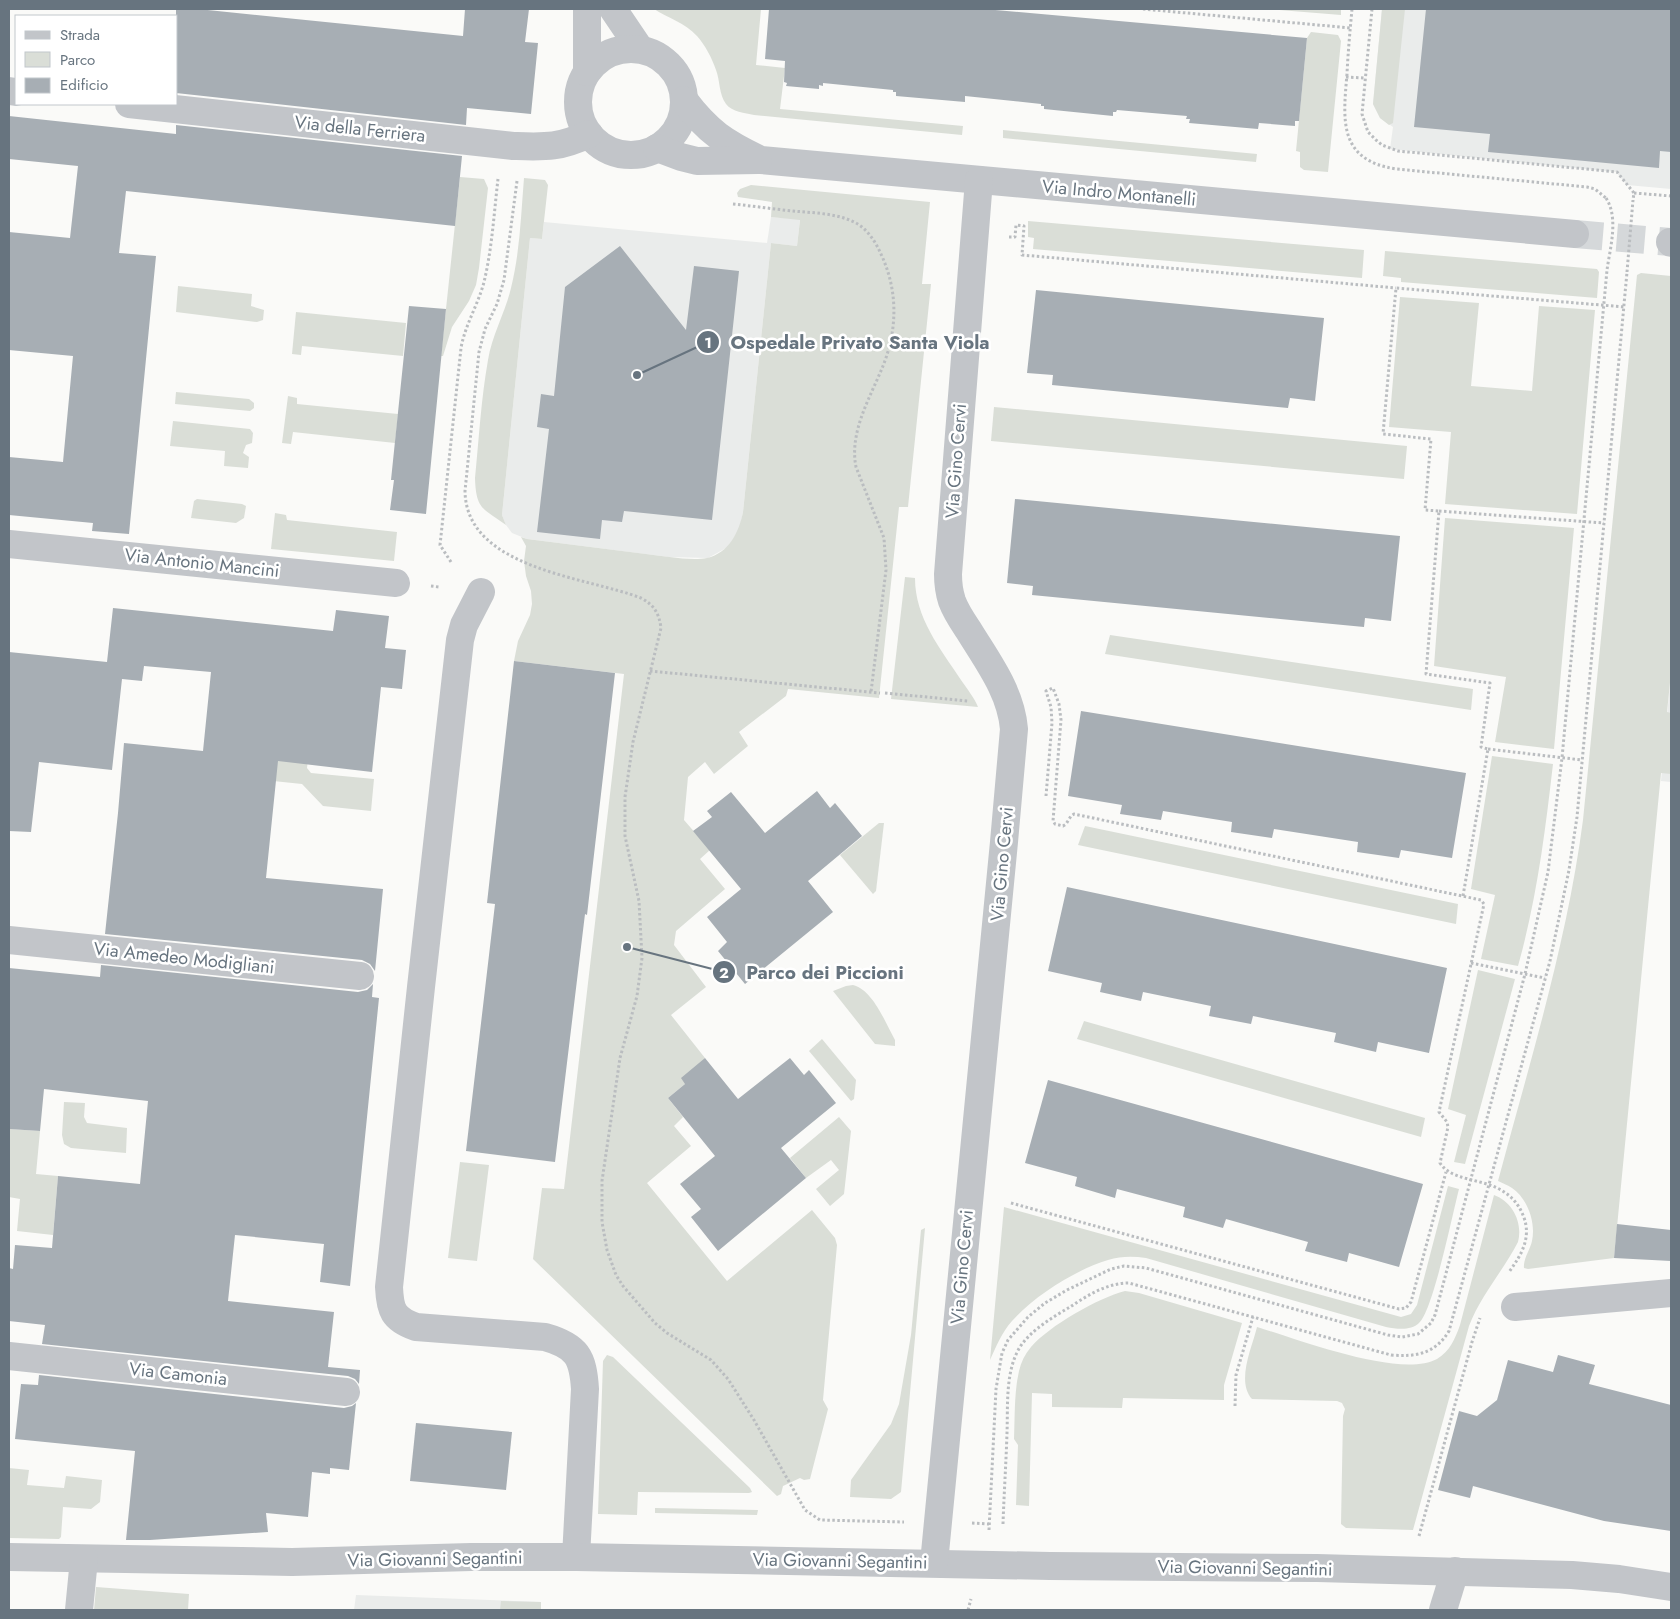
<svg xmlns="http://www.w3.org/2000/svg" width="1680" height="1619" viewBox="0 0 1680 1619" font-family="Jost,sans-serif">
	<rect width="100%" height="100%" fill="#fafaf8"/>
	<g fill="#eaeceb">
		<path d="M1382 9H1671V189L1627 185 1616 172 1390 149 1393 127 1380 118 1373 104Z"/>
		<path d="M771 217 800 219 797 246 771 243 743 512 740 527 735 537 728 547 708 558 669 557 527 539 512 533 506 525 502 515 503 505 530 238 542 239 544 222 767 243Z"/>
		<path d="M1671 673V782L1661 781Z"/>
		<path d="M356 1595 541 1602V1610H354Z"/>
	</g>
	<g fill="#daded7">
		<path d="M654 9H761L756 65 785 68 780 109 963 126 962 135 754 115C745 113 732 112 726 104 719 95 720 80 716 70 712 58 705 45 697 36 685 23 668 18 654 9Z"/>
		<path d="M1266 9H1341V15Z"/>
		<path d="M1382 9H1405L1393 123 1389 125 1380 118 1373 104Z"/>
		<path d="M1311 32 1338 35 1341 41 1328 172 1304 170 1300 167V152L1296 151 1307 38Z"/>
		<path d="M1003 130 1257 154 1256 162 1003 138Z"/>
		<path d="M460 177 484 179 488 188 479 268 476 285 469 301 452 327 443 356H441Z"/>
		<path d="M524 178 545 180 548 185 542 239 530 238 503 505 502 515 506 525C483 508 476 510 475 478 479 439 481 399 488 360 492 335 505 313 511 288 520 252 521 214 524 178Z"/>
		<path d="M751 185 930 202 922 284H931L908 507H899L879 698 788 689 786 696 739 732 748 746 714 774 705 762 688 777 684 820 710 850 700 859 725 889 676 931 674 945 706 987 671 1015 705 1058 685 1084 668 1098 683 1117 674 1126 691 1146 647 1183 727 1281 812 1210 835 1238 837 1245 823 1400 828 1409 810 1479 804 1480 800 1478 783 1486 781 1494 777 1496 533 1259 542 1188 564 1189 624 674 514 661 518 641 530 615 532 604 531 591 526 576 524 561 526 546 521 537 527 539C567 544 606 549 646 554 664 556 690 561 707 558 729 553 739 532 743 512L771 243 797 246 800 220 771 217 772 202 738 197 737 193 740 189Z"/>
		<path d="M1028 221 1364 250 1362 278 1033 249 1034 238 1028 237Z"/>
		<path d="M1385 251 1597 269 1599 272 1597 298 1401 282V278L1383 276Z"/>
		<path d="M1641 273 1671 276V673L1667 712 1671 713V774L1661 773 1614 1258 1528 1269 1524 1268C1523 1259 1530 1250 1532 1241 1536 1223 1528 1199 1512 1188 1508 1185 1502 1183 1498 1181 1530 1061 1567 943 1583 820L1637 275Z"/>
		<path d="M178 286 252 294 251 306 264 310 263 320 257 322 176 312Z"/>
		<path d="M1400 297 1479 303 1471 386 1532 391 1539 306 1595 310 1577 514 1445 504 1451 432 1389 427Z"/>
		<path d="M296 312 406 323 403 356 302 346 301 355 292 354Z"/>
		<path d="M176 392 249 399 254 403V408L250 411 175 404Z"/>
		<path d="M288 396 297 398V404L398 414 395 443 293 432 291 444 282 443Z"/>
		<path d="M994 407 1407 446 1404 479 991 441Z"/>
		<path d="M173 421 250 429 253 433 252 443 246 445 243 453 249 457 248 468 224 466 225 451 170 446Z"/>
		<path d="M197 499 242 504 246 506 244 518 236 523 191 518 194 501Z"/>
		<path d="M275 513 286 515 287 520 397 532 394 561 271 549Z"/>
		<path d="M1445 518 1574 528 1554 749 1495 742 1506 677 1434 666Z"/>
		<path d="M905 577 915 578C915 618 940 648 961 680 967 689 974 697 978 707L891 699Z"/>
		<path d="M1110 635 1473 689 1471 710 1105 654Z"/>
		<path d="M314 704 307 768 311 773 374 779 371 811 323 806 302 784 214 775Z"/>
		<path d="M1492 756 1553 764C1545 833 1537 898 1518 966L1481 959 1495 895 1471 889Z"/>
		<path d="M879 823H884L876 891 873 894 840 855Z"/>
		<path d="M1085 826 1458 904 1456 924 1078 845Z"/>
		<path d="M1478 970 1515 979 1465 1164 1454 1162 1466 1115 1448 1109Z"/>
		<path d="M853 985C873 990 885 1022 895 1040V1046L875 1044 833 991 846 986Z"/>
		<path d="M1084 1021 1425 1118 1421 1137 1077 1039Z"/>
		<path d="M822 1039 856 1080 854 1099 851 1101 809 1051Z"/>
		<path d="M64 1102 85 1103 84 1117 87 1123 127 1128 126 1153 71 1148 64 1144 62 1135Z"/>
		<path d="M839 1117 851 1131 844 1194 830 1206 816 1189 839 1170 831 1160 806 1178 790 1158Z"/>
		<path d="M9 1129 40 1131 36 1174 58 1176 53 1235 17 1231 20 1199 9 1197Z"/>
		<path d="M460 1162 489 1165 477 1261 448 1258Z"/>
		<path d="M1448 1186 1459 1189C1453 1212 1433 1311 1419 1323 1411 1331 1397 1329 1386 1327L1146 1258C1133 1256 1121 1256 1108 1260 1077 1269 1034 1296 1012 1321 1002 1332 996 1347 990 1360L1004 1207 1401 1317 1411 1314 1417 1305Z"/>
		<path d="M1494 1195C1513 1202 1523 1223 1518 1242 1503 1271 1481 1295 1469 1326L1413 1530 1346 1528 1341 1524 1343 1416 1345 1409 1342 1403 1337 1401 1252 1399C1236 1381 1252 1348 1257 1327 1297 1339 1400 1379 1437 1359 1450 1351 1455 1339 1460 1325Z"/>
		<path d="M925 1228 901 1492 891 1499 850 1497 851 1480 891 1424 899 1404 911 1335 921 1230Z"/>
		<path d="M1125 1291 1139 1293 1242 1323 1224 1385V1400L1123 1398 1122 1408 1052 1407V1394L1032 1393 1029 1506 1016 1505 1018 1445 1014 1439C1015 1417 1014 1393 1019 1371 1021 1362 1025 1354 1031 1347 1049 1326 1098 1298 1125 1291Z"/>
		<path d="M607 1355 613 1357 750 1488 752 1492 749 1493 638 1492 637 1515 598 1514 603 1361Z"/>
		<path d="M9 1468 29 1470 27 1485 64 1488 66 1476 102 1480 100 1502 91 1509 63 1507 61 1537 59 1539 9 1538Z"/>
		<path d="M655 1508 758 1510 757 1515 655 1513Z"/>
		<path d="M96 1587 189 1594 188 1610H94Z"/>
		<path d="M501 1601 541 1602V1610H500Z"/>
	</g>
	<g fill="#a7aeb4">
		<path d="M176 9H198L463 36 465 9H529L525 42 538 43 531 114 467 108 466 125 176 93Z"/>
		<path d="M769 9H984L1307 38 1299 121H1295V126L1259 123 1258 129 1189 123 1190 119H1186L1187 116 1117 110 1116 112H1113V116L1044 109V106H1041V104L965 96V102L896 96V92H893V90L823 83V86L819 85V89L786 86 787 83 784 82 785 61 765 59Z"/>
		<path d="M1426 9H1671V152L1660 151 1659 168 1488 152 1490 134 1414 127Z"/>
		<path d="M9 116 176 134V125L462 156 455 226 126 191 119 253 156 256 129 534 92 531 93 523 9 515V457L63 462 73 356 9 350V232L70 238 78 166 9 159Z"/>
		<path d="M620 246 686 330 694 266 739 271 712 520 624 511 622 522 602 520 600 539 537 532 549 429 537 427 541 394 554 396 565 287Z"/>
		<path d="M1036 290 1324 318 1315 401 1290 398 1288 408 1052 385 1053 375 1027 373Z"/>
		<path d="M409 306 446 309 426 514 390 510 394 480H391Z"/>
		<path d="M1015 499 1400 536 1391 621 1365 618 1364 627 1032 595 1033 586 1007 583Z"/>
		<path d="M113 608 333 631 336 610 389 616 385 648 406 650 402 689 381 687 372 772 278 761 266 878 383 889 375 971 370 964 362 960 105 934 118 813 124 743 203 751 211 672 144 666 142 681 122 679 112 770 39 762 31 832 9 831V652L107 662Z"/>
		<path d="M514 661 615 673 587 915 585 914 555 1162 466 1151 495 904 487 903Z"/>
		<path d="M1081 711 1466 773 1452 858 1401 850 1399 858 1357 852 1358 842 1274 829 1272 838 1231 832 1232 822 1163 811 1161 820 1120 814 1122 805 1068 796Z"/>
		<path d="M817 791 830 808 835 803 862 836 808 881 833 912 745 984 718 951 727 942 707 917 741 889 693 831 712 817 707 811 731 792 765 833Z"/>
		<path d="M1067 887 1447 968 1429 1053 1378 1042 1376 1052 1334 1042 1336 1033 1253 1016 1251 1024 1209 1016 1211 1006 1143 992 1141 1001 1100 992 1102 983 1048 971Z"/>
		<path d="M101 965 358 992 367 990 373 984 372 997 379 998 350 1286 320 1282 324 1244 235 1235 228 1301 334 1312 328 1367 360 1370 359 1384 355 1379 348 1376 42 1344 45 1325 9 1321V1268L13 1269 15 1245 52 1248 58 1176 140 1184 148 1101 44 1089 40 1131 9 1129V968L100 977Z"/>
		<path d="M705 1058 738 1099 790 1058 804 1075 809 1070 836 1103 781 1148 806 1178 718 1251 691 1217 701 1209 680 1184 715 1156 668 1098 685 1084 681 1078Z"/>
		<path d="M1048 1080 1423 1184 1399 1267 1349 1253 1347 1262 1305 1251 1308 1242 1226 1219 1223 1228 1183 1217 1185 1207 1117 1189 1115 1198 1075 1186 1077 1177 1025 1163Z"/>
		<path d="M1617 1224 1671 1230V1261L1614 1258Z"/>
		<path d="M1558 1355 1595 1365 1589 1384 1671 1405V1531L1604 1521 1473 1486 1470 1498 1438 1490 1459 1411 1477 1416 1497 1400 1508 1360 1553 1372Z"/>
		<path d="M39 1375 344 1408 352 1406 356 1403 349 1470 330 1468V1474L312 1472 308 1517 266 1513 268 1532 150 1540H126L135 1451 15 1439 21 1384 38 1385Z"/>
		<path d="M416 1423 512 1432 506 1490 410 1481Z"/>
	</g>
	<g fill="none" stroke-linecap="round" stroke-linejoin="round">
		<path stroke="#d5d8da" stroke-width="28" stroke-dasharray="28 14" stroke-linecap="butt" d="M1575 234 1670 242"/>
		<g stroke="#babdc0" stroke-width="3" stroke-dasharray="2.5 2.5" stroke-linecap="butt">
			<path d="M1143 9 1351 28"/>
			<path d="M1352 9C1350 31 1348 52 1347 74 1343 120 1338 160 1396 169L1587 187 1595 189 1606 198"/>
			<path d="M1372 9 1362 114 1368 132 1376 140 1382 145 1398 151 1617 172 1634 193 1633 200"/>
			<path d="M1346 77 1365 78"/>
			<path d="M517 181 504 280 497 304 485 329 479 352 465 491C466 569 587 577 641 598 654 605 659 613 661 628L633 742 625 797V836L639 901 642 958 637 996 620 1058 602 1181V1222L607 1250 616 1275 623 1286 655 1323 667 1333 711 1360 728 1379 754 1420 805 1510 820 1520 904 1522"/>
			<path d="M1634 193 1671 196"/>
			<path d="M733 204C753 206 773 209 793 211 814 213 837 213 856 223 867 229 875 241 880 252 898 289 898 328 883 366 870 398 849 432 856 467L884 538 886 570 871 692"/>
			<path d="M1009 237H1015L1016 225 1024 226 1022 255 1396 288"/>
			<path d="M1439 511 1604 523"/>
			<path d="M451 562 440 545 461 348C465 325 478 305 484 282 492 249 494 213 498 179"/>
			<path d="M431 586 439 587"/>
			<path d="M650 671 880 693"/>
			<path d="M885 693 968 701"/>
			<path d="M1488 749 1582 760"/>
			<path d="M1046 796 1052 723 1051 707 1046 691 1053 688 1059 704 1061 720 1053 821 1055 824 1063 826 1066 824 1071 816 1074 814 1481 900 1484 904 1439 1112 1447 1122 1448 1127 1440 1163C1456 1188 1505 1172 1523 1215 1532 1237 1522 1254 1509 1272"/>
			<path d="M1463 896 1488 749 1481 747 1490 683 1426 674 1439 511 1425 510 1431 439 1383 434 1396 288 1625 307"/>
			<path d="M1471 963 1545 978"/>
			<path d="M1011 1203 1399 1309 1406 1308 1411 1302 1446 1172"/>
			<path d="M1235 1406 1236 1375 1253 1317"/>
			<path d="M972 1523 989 1524"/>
			<path d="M1003 1524C1004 1494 1006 1464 1007 1433 1008 1406 1005 1371 1020 1347 1031 1330 1053 1317 1070 1307 1088 1295 1107 1283 1129 1283L1391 1355C1416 1357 1435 1354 1449 1331L1550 961 1569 870 1577 817 1627 272"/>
			<path d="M989 1530 996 1389 1002 1353 1008 1340 1028 1317 1045 1303 1067 1290 1111 1269 1124 1266 1146 1268 1388 1335 1402 1337 1418 1334 1431 1323 1435 1315 1525 974 1548 872 1562 758 1607 270"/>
			<path d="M1419 1536 1472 1342 1480 1318"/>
			<path d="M968 1610 971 1599"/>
		</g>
		<g stroke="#c2c5c9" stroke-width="28">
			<path d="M613 9 640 49"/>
			<circle cx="631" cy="102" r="53"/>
			<path d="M587 72V9"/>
			<path d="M9 91 16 92"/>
			<path d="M684 100C708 132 725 143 761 160L1575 234"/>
			<path d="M129 104 513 146C546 147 559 148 589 134"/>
			<path d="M657 148 681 157 697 161 758 160"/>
			<path d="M1670 242 1671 243"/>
			<path d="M9 544 396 583"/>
			<path d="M481 592 464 625 460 640 421 987 389 1287C390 1310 393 1319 416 1327L545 1337C577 1346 583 1357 585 1389L576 1557"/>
			<path d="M9 940 360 976"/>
			<path d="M1515 1307 1671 1293"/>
			<path d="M9 1356 346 1392"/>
			<path d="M9 1557 292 1562 471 1557H576L1050 1566 1317 1568 1572 1575 1619 1579 1671 1587"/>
			<path d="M934 1563 1004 842 1014 729C1011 692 988 662 969 631 963 622 956 612 952 601 949 592 948 583 948 574L979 180"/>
			<path d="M79 1610 84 1559"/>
			<path d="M1443 1610 1455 1571"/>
		</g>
		<g stroke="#babdc0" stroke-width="3" stroke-dasharray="2.5 2.5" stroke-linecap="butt">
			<path d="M1606 198C1619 218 1610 248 1607 270"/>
			<path d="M1627 272 1633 200"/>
		</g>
	</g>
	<g text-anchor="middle" stroke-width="5" stroke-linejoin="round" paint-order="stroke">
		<g font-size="18" fill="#67747f" stroke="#fff">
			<text transform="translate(360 129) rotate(6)" y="6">Via della Ferriera</text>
			<text transform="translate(1119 193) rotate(5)" y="6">Via Indro Montanelli</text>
			<text transform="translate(956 461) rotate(-86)" y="6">Via Gino Cervi</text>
			<text transform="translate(202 563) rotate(6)" y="6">Via Antonio Mancini</text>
			<text transform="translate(1002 864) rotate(-85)" y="6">Via Gino Cervi</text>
			<text transform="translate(184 958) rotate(6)" y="6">Via Amedeo Modigliani</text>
			<text transform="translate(962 1267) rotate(-85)" y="6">Via Gino Cervi</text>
			<text transform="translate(178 1374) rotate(6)" y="6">Via Camonia</text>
			<text transform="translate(435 1559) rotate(-1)" y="6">Via Giovanni Segantini</text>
			<text transform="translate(840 1561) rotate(1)" y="6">Via Giovanni Segantini</text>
			<text transform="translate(1245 1568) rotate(1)" y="6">Via Giovanni Segantini</text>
		</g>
	</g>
	<path fill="none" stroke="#67747f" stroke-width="2" d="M637 375L708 342M627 947L724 972"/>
	<g fill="#67747f" stroke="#fff" stroke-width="2">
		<circle cx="637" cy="375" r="5"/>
		<circle cx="627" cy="947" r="5"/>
		<circle cx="708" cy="342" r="12"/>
		<circle cx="724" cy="972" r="12"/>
	</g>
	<g font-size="15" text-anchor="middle" font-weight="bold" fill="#fff">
		<text x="708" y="348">1</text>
		<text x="724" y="978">2</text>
	</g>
	<g font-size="19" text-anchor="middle" font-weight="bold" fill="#67747f" stroke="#fff" stroke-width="5" stroke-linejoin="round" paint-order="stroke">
		<text x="860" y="349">Ospedale Privato Santa Viola</text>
		<text x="825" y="979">Parco dei Piccioni</text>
	</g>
	<rect width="1680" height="1619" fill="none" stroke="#67747f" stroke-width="20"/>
	<rect x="15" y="15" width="162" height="90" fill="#ffffff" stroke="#c2c7cc"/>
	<rect x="25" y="31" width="25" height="8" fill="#c2c5c9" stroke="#c2c7cc"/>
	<text x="60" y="40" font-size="15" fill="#67747f">Strada</text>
	<rect x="25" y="52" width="25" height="15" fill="#daded7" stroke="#c2c7cc"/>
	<text x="60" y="65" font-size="15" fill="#67747f">Parco</text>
	<rect x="25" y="78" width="25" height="15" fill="#a7aeb4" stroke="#c2c7cc"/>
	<text x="60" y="90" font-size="15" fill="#67747f">Edificio</text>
</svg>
